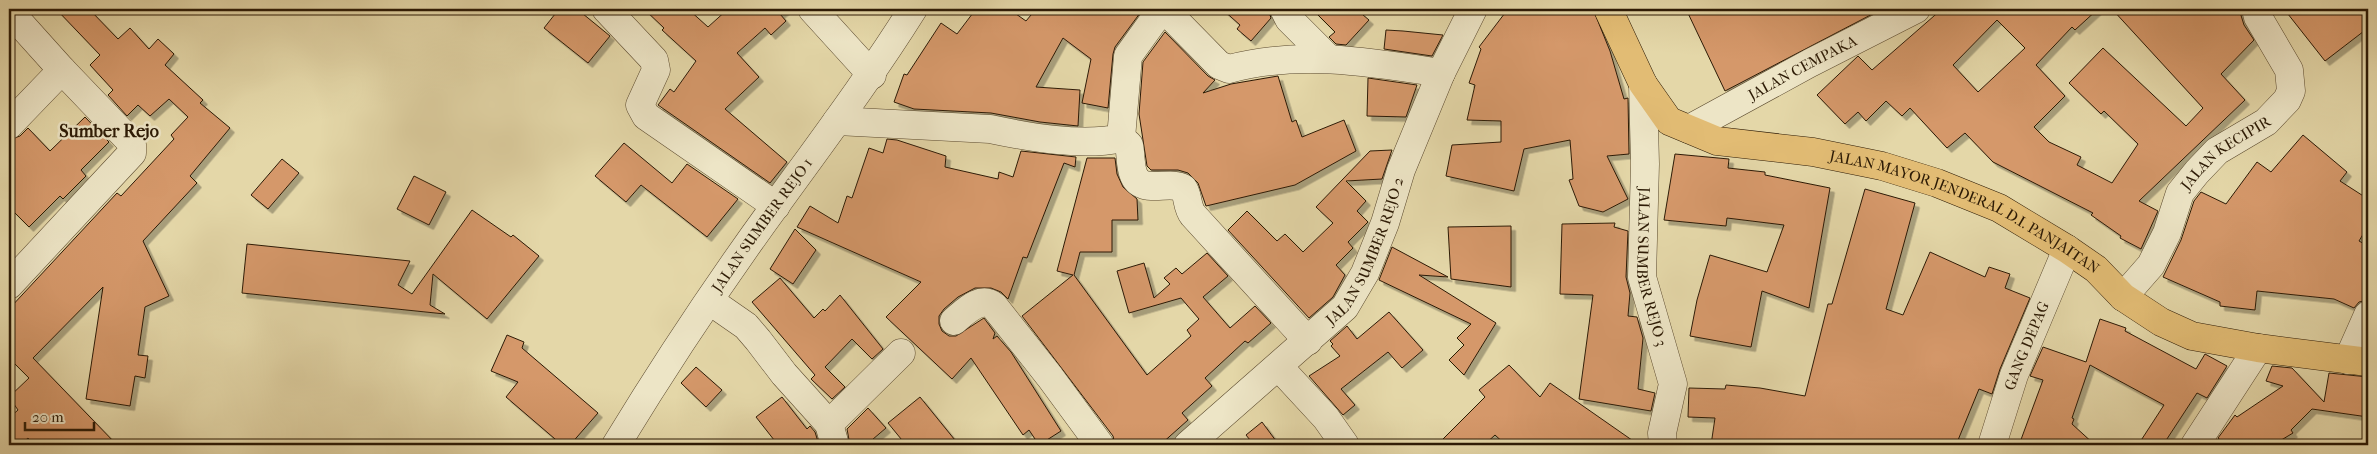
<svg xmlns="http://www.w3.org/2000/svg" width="2377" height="454" viewBox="0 0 2377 454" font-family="'IM FELL French Canon',serif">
	<defs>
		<filter id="shadow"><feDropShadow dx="4.5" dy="4.5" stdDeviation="0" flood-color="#0004"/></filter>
	</defs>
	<rect width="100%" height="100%" fill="#e4d7a8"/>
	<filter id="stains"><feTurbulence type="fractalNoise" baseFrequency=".004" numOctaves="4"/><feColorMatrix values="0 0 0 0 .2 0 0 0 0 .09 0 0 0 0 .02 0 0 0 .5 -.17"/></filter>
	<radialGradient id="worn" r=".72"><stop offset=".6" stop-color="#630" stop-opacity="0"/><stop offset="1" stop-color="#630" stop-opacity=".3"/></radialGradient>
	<g fill="#d5986a" stroke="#2c1a05" fill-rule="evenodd" filter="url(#shadow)">
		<path d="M56 9H89L118 39 130 28 149 49 158 39 174 54 165 65 203 100 200 103 230 128 190 176 197 183 143 241 169 296 145 307 138 355 148 356 145 378 135 376 130 406 86 399 103 287 33 358 117 445H34L28 438 20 445H9V418L18 410 9 397 29 378 9 358V309L117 193 121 196 174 139 171 135 188 117 169 99 150 116 138 105 127 116 108 95 113 90 90 65 100 55Z"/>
		<path d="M559 9H577L610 36 588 63 544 28Z"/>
		<path d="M644 9H688L708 27 728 9H786L780 14 786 21 771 35 765 28 737 53 759 77 725 109 787 162 770 183 658 105 670 89 674 92 696 61 662 30 664 28Z"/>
		<path d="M976 9H1009L1026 21 1036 9H1143L1115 47 1113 54 1108 108 1082 103 1091 59 1063 38 1036 87 1080 90 1078 126 1040 122 991 113 914 109 894 102 904 74 907 75 941 23 957 34Z"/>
		<path d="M1222 9H1268L1271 18 1251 41 1237 29 1240 25Z"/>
		<path d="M1312 9H1356L1369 20 1346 45 1336 44 1329 37 1335 32Z"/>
		<path d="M1508 9H1593L1610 51 1624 99 1628 98 1629 154 1607 156 1628 199 1603 212 1579 206 1569 180 1573 179 1570 140 1524 149 1514 191 1446 176 1452 145 1501 142V121L1467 120 1475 85 1469 83 1481 49 1479 47Z"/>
		<path d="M1686 9H1882L1725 91Z"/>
		<path d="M1942 9H2098L2075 30 2072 27 2036 65 2065 96 2034 127 2049 142 2081 157 2077 165 2112 183 2138 144 2104 111 2101 114 2069 83 2103 48 2186 126 2203 108 2112 9H2239L2244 25 2254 40 2221 74 2245 100 2139 201 2158 211 2141 249 2120 238 2121 236 2091 215 2093 213 1993 162 1965 133 1947 148 1910 108 1902 116 1886 101 1866 121 1858 112 1845 124 1817 95 1858 56 1872 70ZM1997 20 2025 48 1978 92 1953 65Z"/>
		<path d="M2284 9H2368V28L2325 61Z"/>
		<path d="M1386 30 1403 31 1443 35 1432 56 1384 49Z"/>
		<path d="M1165 32 1208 76 1215 80 1203 93 1231 84 1278 76 1292 122 1296 120 1302 137 1344 120 1356 151 1295 185 1206 206 1198 183 1188 173 1178 170H1151L1147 166 1139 114 1143 62Z"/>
		<path d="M1368 78 1417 85 1406 117 1367 116Z"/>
		<path d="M85 117 109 142 81 170 86 176 63 199 60 196 29 227 9 207V140L20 136 28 128 50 151Z"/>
		<path d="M2303 135 2347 172 2340 181 2368 199V226L2359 241 2368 246V300L2359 302 2354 308 2334 299 2257 291 2255 310 2220 306V302L2163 277 2181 240 2194 201 2201 192 2226 204 2257 162 2271 172Z"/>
		<path d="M887 139 897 140 946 156 945 167 998 179 999 172 1013 177 1021 151 1076 157 1075 167 1064 163 1027 258 1023 257 1008 299 1001 292 991 288H975L958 297 944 309 939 316V324L942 331 949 336H956L984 318 995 333 993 339 997 336 1011 352 1061 431 1039 445 1029 430 1023 435 971 358 952 379 886 317 921 282 797 227 810 206 838 223 847 196 852 198 869 148 883 153Z"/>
		<path d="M624 143 672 183 687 164 738 199 707 237 641 185 626 202 595 176Z"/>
		<path d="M1392 150 1382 179 1346 181 1366 201 1357 211 1368 222 1348 242 1353 248 1336 265 1345 275 1333 297 1309 318 1228 230 1247 211 1277 241 1285 234 1303 252 1333 223 1316 207 1370 151Z"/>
		<path d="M1675 154 1729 159 1728 168 1765 172V175L1830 188 1809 308 1762 291 1751 347 1690 336 1697 300 1710 255 1767 272 1784 225 1727 218 1726 226 1664 220Z"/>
		<path d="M1087 158H1115L1117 174 1123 187 1137 199 1138 220H1112V252H1080L1074 275 1147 375 1191 336 1187 330 1199 319 1181 298 1129 313 1117 271 1144 263 1154 298 1170 284 1164 278 1176 268 1182 274 1207 253 1228 276 1203 297 1230 328 1255 306 1271 323 1248 343 1245 341 1205 378 1212 386 1182 413 1188 420 1160 445H1115L1113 436 1022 316 1073 275 1057 271Z"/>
		<path d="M282 159 299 173 268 209 251 195Z"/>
		<path d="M414 176 446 192 429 225 397 209Z"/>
		<path d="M1865 189 1915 203 1886 309 1903 315 1930 252 1985 277 1989 267 2010 274 2005 288 2030 298 2000 369 1992 394 1979 389 1956 445H1711L1715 418 1688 417 1689 388 1725 389 1726 385 1760 388 1805 396 1828 304H1832Z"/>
		<path d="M472 210 511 237 513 235 539 256 487 319 433 274 430 305 445 314 242 293 247 244 410 261 398 285 412 294Z"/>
		<path d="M1615 223 1614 227 1628 231 1626 277 1630 293 1628 316 1637 317 1643 338 1638 389 1655 393 1651 411 1579 399 1593 295 1560 294 1562 224Z"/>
		<path d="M1511 226V287L1451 279 1448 227Z"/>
		<path d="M795 229 816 250 793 284 770 269Z"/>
		<path d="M1392 247 1448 277 1419 275 1496 323 1464 375 1449 360 1464 345 1457 338 1471 324 1379 280Z"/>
		<path d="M780 278 814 318 823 309 825 311 840 295 883 349 872 359 852 339 825 367 845 387 832 399 811 379 815 375 752 302Z"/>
		<path d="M1389 312 1423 350 1402 368 1388 352 1341 389 1355 405 1343 415 1309 376 1340 356 1331 346 1333 344 1330 341 1347 326 1357 339Z"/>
		<path d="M2100 319 2126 328 2125 331 2196 369 2205 354 2227 366 2207 398 2197 393 2163 445H2138L2164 405 2090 365 2072 418 2074 419 2072 424 2095 445H2019L2043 380 2030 376 2043 347 2086 362Z"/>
		<path d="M507 335 524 342 522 348 598 413 570 445H562L506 397 518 382 491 371Z"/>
		<path d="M1509 365 1540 397 1550 383 1639 445H1506L1495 435 1484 445H1437L1485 397 1479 390Z"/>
		<path d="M2272 366 2292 368 2324 402 2329 373 2368 377V417L2312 409 2291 430 2293 433 2273 445H2226L2218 438 2235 415 2237 417 2283 386 2266 381Z"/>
		<path d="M696 367 722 390 706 407 681 383Z"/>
		<path d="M782 397 807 429 810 426 815 432 819 445H778L756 417Z"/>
		<path d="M920 397 959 445H906L888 423Z"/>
		<path d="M868 408 886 428 866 445H850L847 429Z"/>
		<path d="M1262 422 1279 445H1254L1246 435Z"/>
	</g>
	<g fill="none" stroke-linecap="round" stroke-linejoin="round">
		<g stroke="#5a492e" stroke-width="29">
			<g id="minor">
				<path d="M606 9 654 60 656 70 640 105 646 116 776 206"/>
				<path d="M812 9 872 75"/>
				<path d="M1284 9 1289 19 1329 59"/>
				<path d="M9 11 62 70 9 125"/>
				<path id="s1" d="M1643 84 1645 164 1642 277 1673 384 1662 433 1663 445"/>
				<path d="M837 121 990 129C1028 137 1082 147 1121 138L1128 56 1159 13 1165 10 1219 65 1229 69C1299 50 1370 62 1441 73"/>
				<path id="s2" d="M1689 129 1810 63 1916 9"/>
				<path d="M1121 138 1129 145C1131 154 1130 164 1133 173 1140 196 1168 180 1183 188 1189 196 1186 206 1193 215L1308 341"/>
				<path d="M9 285 132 153V144L128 139 62 70"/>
				<path id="s3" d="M2123 297 2151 265 2167 233 2180 193 2197 172 2217 151 2266 122 2287 100 2291 91 2289 70 2258 17 2256 9"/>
				<path d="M710 301 746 326 758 340 784 374 829 424 835 445"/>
				<path d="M954 321C965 312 980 295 994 306L1050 377 1100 445"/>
				<path d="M2348 360 2368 315"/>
				<path d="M1279 367 1326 418 1345 445"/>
				<path d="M829 424 901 353"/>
				<path id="s4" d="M616 445C666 363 719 283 776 205 823 140 871 76 913 9"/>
				<path id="s5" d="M1188 445 1345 307 1365 273 1385 223 1401 170 1441 73 1473 9"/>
				<path id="s6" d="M1992 445 2014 375 2067 249"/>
				<path d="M2195 445 2258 348"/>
			</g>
		</g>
		<g stroke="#2c1a05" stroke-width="29">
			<g id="major">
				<path id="s7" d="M1608 9 1643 84 1669 121 1717 141 1813 152 1882 166 1937 183 1999 208 2067 249 2096 269 2123 297 2161 322 2192 336 2258 348 2368 362"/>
			</g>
		</g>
		<use href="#minor" stroke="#ede5c6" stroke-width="28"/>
		<use href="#major" stroke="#e2bc74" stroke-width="28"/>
	</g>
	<g text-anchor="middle" stroke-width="5" stroke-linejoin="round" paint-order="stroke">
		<g font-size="15" fill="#2c1a05" stroke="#ede5c6">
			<text dy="5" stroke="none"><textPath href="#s2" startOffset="129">JALAN CEMPAKA</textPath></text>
			<text dy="5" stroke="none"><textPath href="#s3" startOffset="182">JALAN KECIPIR</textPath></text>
			<text dy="5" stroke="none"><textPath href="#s7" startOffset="441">JALAN MAYOR JENDERAL D.I. PANJAITAN</textPath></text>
			<text dy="5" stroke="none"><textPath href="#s4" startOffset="264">JALAN SUMBER REJO 1</textPath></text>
			<text dy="5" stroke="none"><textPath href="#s5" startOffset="268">JALAN SUMBER REJO 2</textPath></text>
			<text dy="5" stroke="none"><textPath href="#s1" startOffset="184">JALAN SUMBER REJO 3</textPath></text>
			<text dy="5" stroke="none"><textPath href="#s6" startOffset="105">GANG DEPAG</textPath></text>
		</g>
		<g font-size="18" font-weight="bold" fill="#2c1a05" stroke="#ede5c6">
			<text x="109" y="137">Sumber Rejo</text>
		</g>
	</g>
	<rect width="2377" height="454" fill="none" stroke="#e4d7a8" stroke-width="30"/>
	<rect x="10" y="10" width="2357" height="434" fill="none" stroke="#2c1a05" stroke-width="2.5"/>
	<rect x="15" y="15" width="2347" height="424" fill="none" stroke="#2c1a05"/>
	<path d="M25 422v8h69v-8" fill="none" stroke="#2c1a05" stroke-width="2.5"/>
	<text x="32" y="422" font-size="15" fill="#2c1a05" stroke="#ede5c6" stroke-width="4" paint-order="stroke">20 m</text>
	<rect width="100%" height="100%" filter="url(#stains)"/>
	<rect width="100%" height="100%" fill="url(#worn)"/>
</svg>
